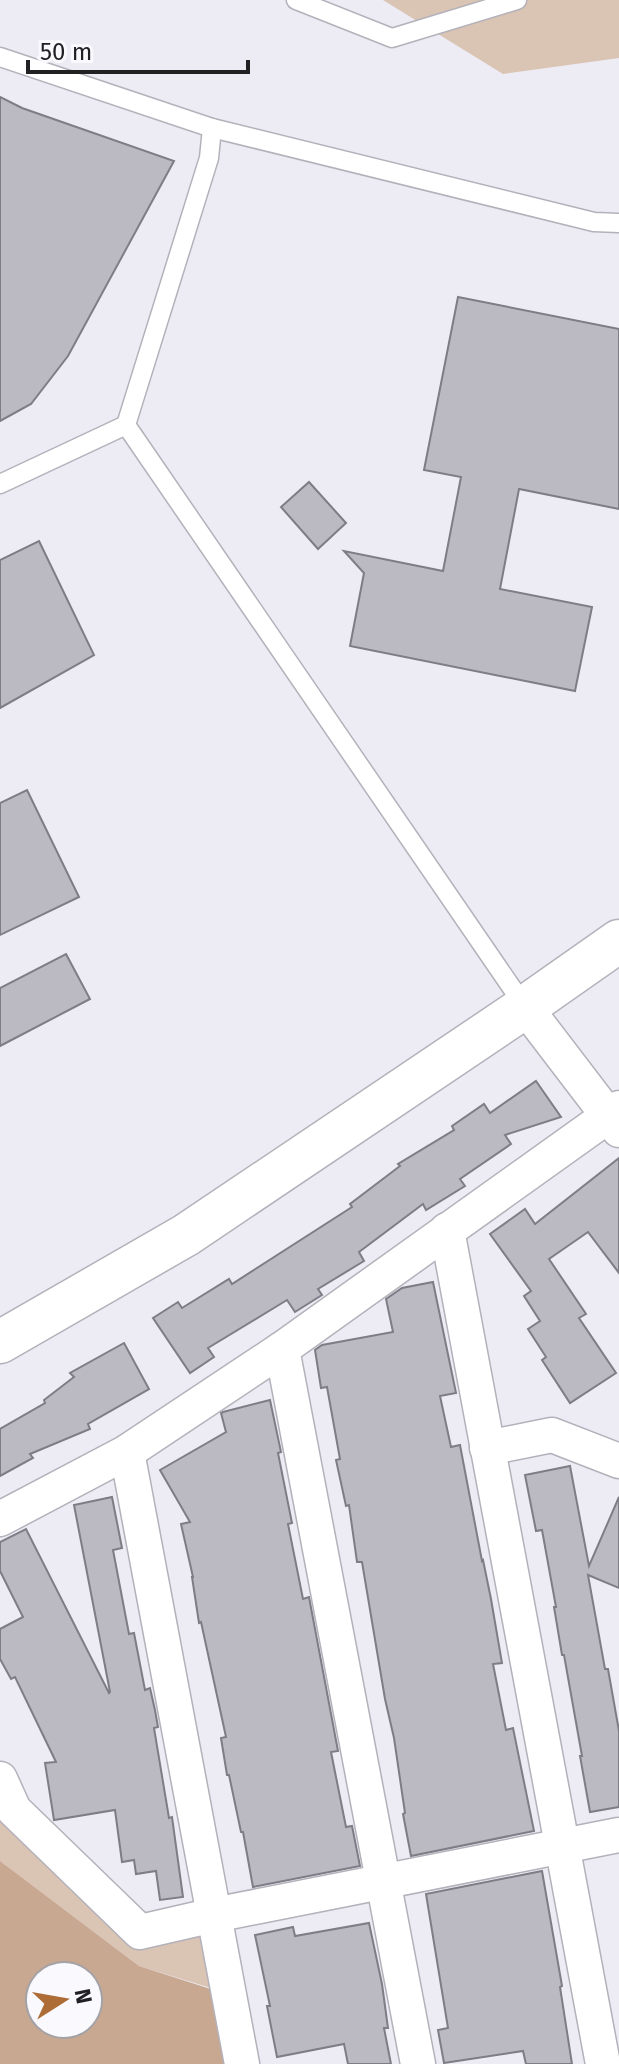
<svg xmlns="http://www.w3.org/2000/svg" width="619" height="2064" viewBox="0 0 619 2064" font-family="'Fira Sans',sans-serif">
	<rect width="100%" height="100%" fill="#edebf4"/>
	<g fill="#dac4b4">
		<path d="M383 0H619V58L503 74Z"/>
		<path d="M0 1796 137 1936 211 1920 224 1992 139 1966 0 1861Z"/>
	</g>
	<path fill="#c8a891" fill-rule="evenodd" d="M0 1861 139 1966 223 1993 238 2064H0ZM40 1976H88V2024H40Z"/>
	<g fill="#bbb9c2" stroke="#7e7d85" stroke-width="2">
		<path d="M0 97 22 108 174 161 68 356 31 404 0 421Z"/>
		<path d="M458 297 619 329V509L519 489 500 589 592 607 575 691 350 646 364 573 344 551 443 571 461 477 424 470Z"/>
		<path d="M309 482 346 523 318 549 281 507Z"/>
		<path d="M39 541 94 655 0 708V560Z"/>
		<path d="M27 790 79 897 0 935V803Z"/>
		<path d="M66 954 90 999 0 1046V988Z"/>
		<path d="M536 1081 561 1117 505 1135 511 1144 460 1179 465 1186 426 1210 423 1204 359 1252 364 1261 318 1289 322 1295 295 1312 287 1300 208 1348 214 1357 190 1373 153 1318 178 1302 182 1308 229 1279 232 1284 352 1207 350 1204 400 1166 398 1164 454 1130 452 1126 484 1104 490 1113Z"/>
		<path d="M619 1158V1273L588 1232 549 1259 586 1314 579 1318 616 1373 570 1403 542 1360 546 1357 528 1329 540 1321 524 1296 531 1291 490 1234 525 1209 535 1224Z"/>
		<path d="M433 1282 456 1393 440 1396 451 1447 460 1445 482 1561 483 1560 491 1599 502 1663 493 1664 506 1730 513 1728 534 1831 411 1856 403 1814 405 1813 394 1738 385 1699 362 1562H357L349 1505 346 1506 336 1460 340 1459 327 1387 321 1388 315 1350 322 1345 393 1332 386 1299 402 1288Z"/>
		<path d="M124 1343 149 1389 88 1424 90 1429 30 1454 33 1458 0 1476V1429L45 1403 44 1400 74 1377 70 1373Z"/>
		<path d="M270 1400 281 1452 278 1453 292 1523 288 1524 303 1599 309 1597 338 1751 331 1752 346 1827 352 1826 360 1866 253 1887 243 1832H241L229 1775H227L221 1738 226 1737 201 1622 199 1623 192 1577H193L181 1524 190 1522 160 1470 226 1432 221 1413 223 1412Z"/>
		<path d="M570 1466 589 1566 619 1497V1588L588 1575 605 1669H608L619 1731V1807L590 1812 580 1756H582L564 1655H562L554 1607H556L542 1530 536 1531 525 1475Z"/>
		<path d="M112 1497 122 1548 113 1550 129 1634 134 1633 145 1690 150 1688 155 1710 158 1727 154 1728 169 1818 172 1817 183 1897 160 1900 156 1871 136 1874 134 1860 122 1862 115 1810 54 1820 45 1763 56 1762 15 1677 11 1679 0 1659V1629L23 1617 0 1571V1542L26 1529 109 1693 110 1692 74 1505Z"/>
		<path d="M542 1871 562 1986 560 1987 572 2064H526L523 2051 444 2063 438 2030 448 2028 426 1894Z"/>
		<path d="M369 1923 382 1984 388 2028H384L391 2064H348L344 2044 277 2057 267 2006H270L255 1935 293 1927 295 1936Z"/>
	</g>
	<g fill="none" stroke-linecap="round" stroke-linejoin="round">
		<g stroke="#b3b1ba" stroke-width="21">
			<g id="service">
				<path d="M296 0 392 38 517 0"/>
				<path d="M0 57 212 128 594 222 619 223"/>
				<path d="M212 128 209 158 126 425 525 1007"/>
				<path d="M0 484 126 425"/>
			</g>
		</g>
		<g stroke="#b3b1ba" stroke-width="37">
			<g id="minor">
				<path d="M525 1007 619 1130"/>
				<path d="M447 1230 603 2064"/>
				<path d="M282 1349 418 2064"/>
				<path d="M487 1448 552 1435 619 1461"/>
				<path d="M127 1452 242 2064"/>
				<path d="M0 1519 127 1452 282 1349 619 1108"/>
				<path d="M0 1779 14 1810 140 1932 214 1915 619 1835"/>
			</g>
		</g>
		<g stroke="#b3b1ba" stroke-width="45">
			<path id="tertiary" d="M0 1342 186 1235 525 1007 619 941"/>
		</g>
		<use href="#service" stroke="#fff" stroke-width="18"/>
		<use href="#minor" stroke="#fff" stroke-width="34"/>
		<use href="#tertiary" stroke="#fff" stroke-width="42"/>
	</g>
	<g transform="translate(64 2000) rotate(79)"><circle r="38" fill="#faf9fe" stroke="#a3a2a6" stroke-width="2"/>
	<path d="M0-6L14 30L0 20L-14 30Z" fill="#ae6d37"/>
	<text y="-12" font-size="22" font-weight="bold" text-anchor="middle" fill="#212023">N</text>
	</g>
	<path d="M28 60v12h220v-12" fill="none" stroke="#212023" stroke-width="4"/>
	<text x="40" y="60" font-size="24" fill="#212023" stroke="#faf9fe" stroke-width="6" paint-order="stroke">50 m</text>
</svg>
